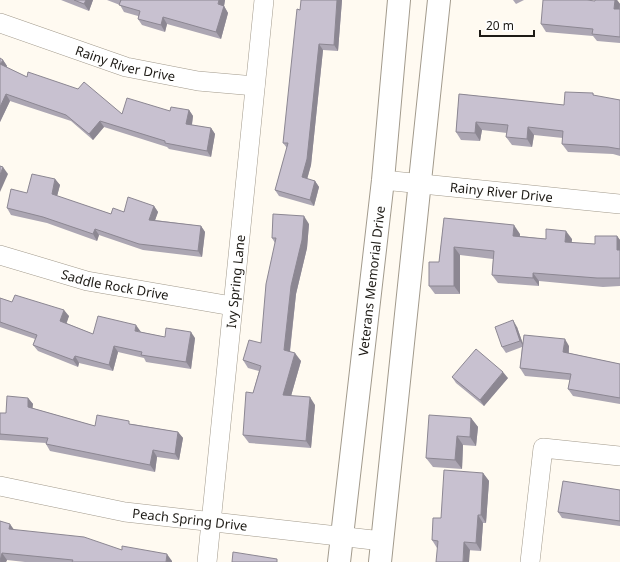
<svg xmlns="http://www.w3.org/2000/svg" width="620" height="562" viewBox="0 0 620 562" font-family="'Noto Sans',sans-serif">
	<rect width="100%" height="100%" fill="#fffaf1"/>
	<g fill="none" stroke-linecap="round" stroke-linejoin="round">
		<g stroke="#a29a8c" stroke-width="20">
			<g id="street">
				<path id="s1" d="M0 23 126 67 198 81 255 86"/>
				<path id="s2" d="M383 180 620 204"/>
				<path id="s3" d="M0 255 87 281 232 306"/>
				<path id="s4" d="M0 486 125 512 382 541"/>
				<path id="s5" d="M207 562 264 0"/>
				<path d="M530 562 543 448 620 456"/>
			</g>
		</g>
		<g stroke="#a29a8c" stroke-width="24">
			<g id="secondary">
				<path id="s6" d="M339 562 383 180 399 0"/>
				<path d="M380 562 439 0"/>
			</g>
		</g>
		<use href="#street" stroke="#fff" stroke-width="19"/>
		<use href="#secondary" stroke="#fff" stroke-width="22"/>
	</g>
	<g fill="#aca6b3">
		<path d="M61 0H93L89 11Z"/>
		<path d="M107 0H225L224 6 228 13 221 39 167 24 165 32 142 25 138 19V16L124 12 120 5Z"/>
		<path d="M342 0 338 51 323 50 311 165 307 179 315 181 319 187 314 206 279 196 275 190 287 148 283 143 300 10Z"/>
		<path d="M513 0H524L516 4Z"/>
		<path d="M595 0H617L620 4V43L597 41 593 36 546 32 541 24 595 1Z"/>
		<path d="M3 60 7 66 6 67 27 77 122 114 189 110 193 116 192 125 211 128 215 134 211 157 169 149 167 147 104 127 93 140 71 121 10 101 0 122Z"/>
		<path d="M593 93 594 96 620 100V156L613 154 568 152 562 144 563 138 534 135 532 147 512 145 506 137 507 133 482 130 480 141 461 140 456 132 459 94 564 105Z"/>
		<path d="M55 179 60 185 57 196 111 214 154 206 158 212 155 220 201 226 205 232 202 257 143 250 99 235 97 241 47 223 11 215 7 208 27 193Z"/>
		<path d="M444 218 520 234V236L546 239H572L571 243 595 244 617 236 620 240V286L603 287 539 281V286L498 283 492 275 493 259 460 255V294H435L429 286 439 262Z"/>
		<path d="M309 224 307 248 296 294 290 352 301 361 291 396 315 405 311 448 249 443 243 435 253 393 259 371 248 368 243 360 261 343 275 243 272 238Z"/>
		<path d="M0 298 12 302 69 316 66 323 93 334 141 332 165 337 195 338 191 369 146 362 144 358 118 352 113 371 79 363 78 367 38 351 33 345 35 339 0 327Z"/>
		<path d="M517 327 523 344 569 346V353L620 364V404L573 396 568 389 570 380 525 376 520 368 522 347 506 353 502 347Z"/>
		<path d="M452 377 508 378 484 406 456 383Z"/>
		<path d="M28 398 33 404 32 408 95 426 132 424 178 432 183 438 179 460 157 457 155 472 50 451 46 444V443L0 440V413H6Z"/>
		<path d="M471 418 478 427 476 446 463 445 462 469 433 467 426 458Z"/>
		<path d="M483 473 489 481 486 523H483L481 551 437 548 432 540 441 518Z"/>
		<path d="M620 490V526L562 518 558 512Z"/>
		<path d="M0 521 14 530 122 550 172 561V562H25L7 560 6 562H0Z"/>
	</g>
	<g fill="#8c8792">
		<path d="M86 0H93L89 11 84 4Z"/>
		<path d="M219 0H225L224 6 228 13 221 39 216 32Z"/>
		<path d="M337 0H342L338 51 334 45Z"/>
		<path d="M615 0H617L620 4 619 16 614 9Z"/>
		<path d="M163 17 167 24 165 32 161 25Z"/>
		<path d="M319 44 323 50 311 165 306 183 302 177Z"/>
		<path d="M3 60 7 66 5 71 0 64Z"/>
		<path d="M6 94 10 101 0 122V107Z"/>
		<path d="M189 110 193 116 191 130 186 124Z"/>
		<path d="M100 121 104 127 93 140 89 134Z"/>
		<path d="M476 122 482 130 480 141 475 133Z"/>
		<path d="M528 127 534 135 532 147 527 139Z"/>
		<path d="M211 128 215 134 211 157 207 151Z"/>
		<path d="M3 167 8 174 0 192V175Z"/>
		<path d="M55 179 60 185 56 200 52 194Z"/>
		<path d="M315 181 319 187 314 206 310 200Z"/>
		<path d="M154 206 158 212 153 226 149 220Z"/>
		<path d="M304 216 309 224 307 248 296 294 289 358 284 350 291 286Z"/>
		<path d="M514 225 520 234 519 244 513 236Z"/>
		<path d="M201 226 205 232 202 257 198 251Z"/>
		<path d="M95 229 99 235 97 241 93 234Z"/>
		<path d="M566 231 572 239 571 250 565 242Z"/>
		<path d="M617 236 620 240V254L617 250Z"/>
		<path d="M454 247 460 255V294L454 286Z"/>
		<path d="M533 273 539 281V286L533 278Z"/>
		<path d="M64 310 69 316 65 328 60 321Z"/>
		<path d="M513 320 517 327 524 347 520 341Z"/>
		<path d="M136 325 141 332 135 331Z"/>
		<path d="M191 332 195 338 191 369 186 362Z"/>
		<path d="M565 339 569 346 568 359 563 352Z"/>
		<path d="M114 346 118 352 113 371 109 365Z"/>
		<path d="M295 353 301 361 289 403 283 395Z"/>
		<path d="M75 356 79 363 78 367 73 360Z"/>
		<path d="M503 372 508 378 484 406 480 400Z"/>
		<path d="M310 397 315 405 311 448 306 441Z"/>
		<path d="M28 398 33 404 32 413 28 407Z"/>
		<path d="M471 418 478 427 476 446 470 437Z"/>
		<path d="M178 432 183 438 179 460 175 454Z"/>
		<path d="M457 436 463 445 462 469 455 460Z"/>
		<path d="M153 450 157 457 155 472 150 465Z"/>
		<path d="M483 473 489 481 486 523 481 515Z"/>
		<path d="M478 515 483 523 481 551 476 543Z"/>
		<path d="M10 524 15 531 9 529Z"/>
		<path d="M464 542 470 550 469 562H463Z"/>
		<path d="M2 553 7 560 6 562H0Z"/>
		<path d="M167 554 172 561V562H166Z"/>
	</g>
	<g fill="#c8c1d0" stroke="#8c8792">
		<path d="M74 0H86L84 4Z"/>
		<path d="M120 0H219L218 4 224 6 216 32 163 17 161 25 138 19 140 11 119 5 121 0Z"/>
		<path d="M301 0H337L334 45 319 44 307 159 302 177 315 181 310 200 275 190 288 143H283L297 9 300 10Z"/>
		<path d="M543 0H587L595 1V0H615L614 9H620V37L592 34 593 29 541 24Z"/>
		<path d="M0 58 3 60 0 64 27 77 28 72 78 89 84 82 122 114 127 98 170 111 171 107 189 110 186 124 211 128 207 151 165 143V141L100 121 89 134 66 115 6 94 0 107Z"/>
		<path d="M565 92 593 93V95L620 100V149L608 147 562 144 563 131 528 127 527 139 506 137 508 125 476 122 475 133 456 132 459 94 564 105Z"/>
		<path d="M0 166 3 167 0 175Z"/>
		<path d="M32 174 55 179 52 194 111 214 113 208 124 212 128 197 154 206 149 220 201 226 198 251 139 244 95 229 93 234 43 217 7 208 11 189 27 193Z"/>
		<path d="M273 214 304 216 302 240 291 286 284 350 295 353 283 395 310 397 306 441 243 435 246 392 253 393 261 366 243 360 249 340 261 343 266 284 276 238H272Z"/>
		<path d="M444 218 514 225 513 236 546 239V229L566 231 565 242 595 244V236H617V250H620V278H597L533 273V278L492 275 494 251 454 247V286H429V262H439Z"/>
		<path d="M15 295 64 310 60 321 93 334 98 316 136 325 135 331 165 337 166 328 191 332 186 362 141 355 142 352 114 346 109 365 75 356 73 360 33 345 37 335 0 322V298L12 302Z"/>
		<path d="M513 320 520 341 502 347 495 327Z"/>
		<path d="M524 335 565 339 563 352 620 364V398L568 389 571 374 520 368Z"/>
		<path d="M476 349 503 372 480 400 452 377Z"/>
		<path d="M7 396 28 398V407L95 426 97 415 129 421V424L178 432 175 454 153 450 150 465 46 444 48 438 0 434V413H6Z"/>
		<path d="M429 415 471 418 470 437 457 436 455 460 426 458Z"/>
		<path d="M444 470 483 473 481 515H478L476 543 464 542 463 562H436L438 541 432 540 433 518H441Z"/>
		<path d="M563 481 620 490V521L558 512Z"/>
		<path d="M0 521 10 524 9 529 84 537 122 550V546L167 554 166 562H72L73 560 2 553 0 561Z"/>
		<path d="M233 552 277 559V562H232Z"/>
	</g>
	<g text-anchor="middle" stroke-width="3.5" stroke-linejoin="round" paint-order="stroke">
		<g font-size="13" fill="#1e1b16" stroke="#fff">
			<text dy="5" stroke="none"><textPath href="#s1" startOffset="132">Rainy River Drive</textPath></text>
			<text dy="5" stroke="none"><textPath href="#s2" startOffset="119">Rainy River Drive</textPath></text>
			<text dy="5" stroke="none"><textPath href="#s5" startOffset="282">Ivy Spring Lane</textPath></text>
			<text dy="5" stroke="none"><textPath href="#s6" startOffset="283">Veterans Memorial Drive</textPath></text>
			<text dy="5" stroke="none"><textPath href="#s3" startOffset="119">Saddle Rock Drive</textPath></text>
			<text dy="5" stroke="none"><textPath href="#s4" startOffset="193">Peach Spring Drive</textPath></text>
		</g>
	</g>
	<path d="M480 30v6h54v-6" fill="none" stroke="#1e1b16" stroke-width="2"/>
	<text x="486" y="30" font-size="12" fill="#1e1b16" stroke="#ffffff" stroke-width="3" paint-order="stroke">20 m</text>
</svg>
